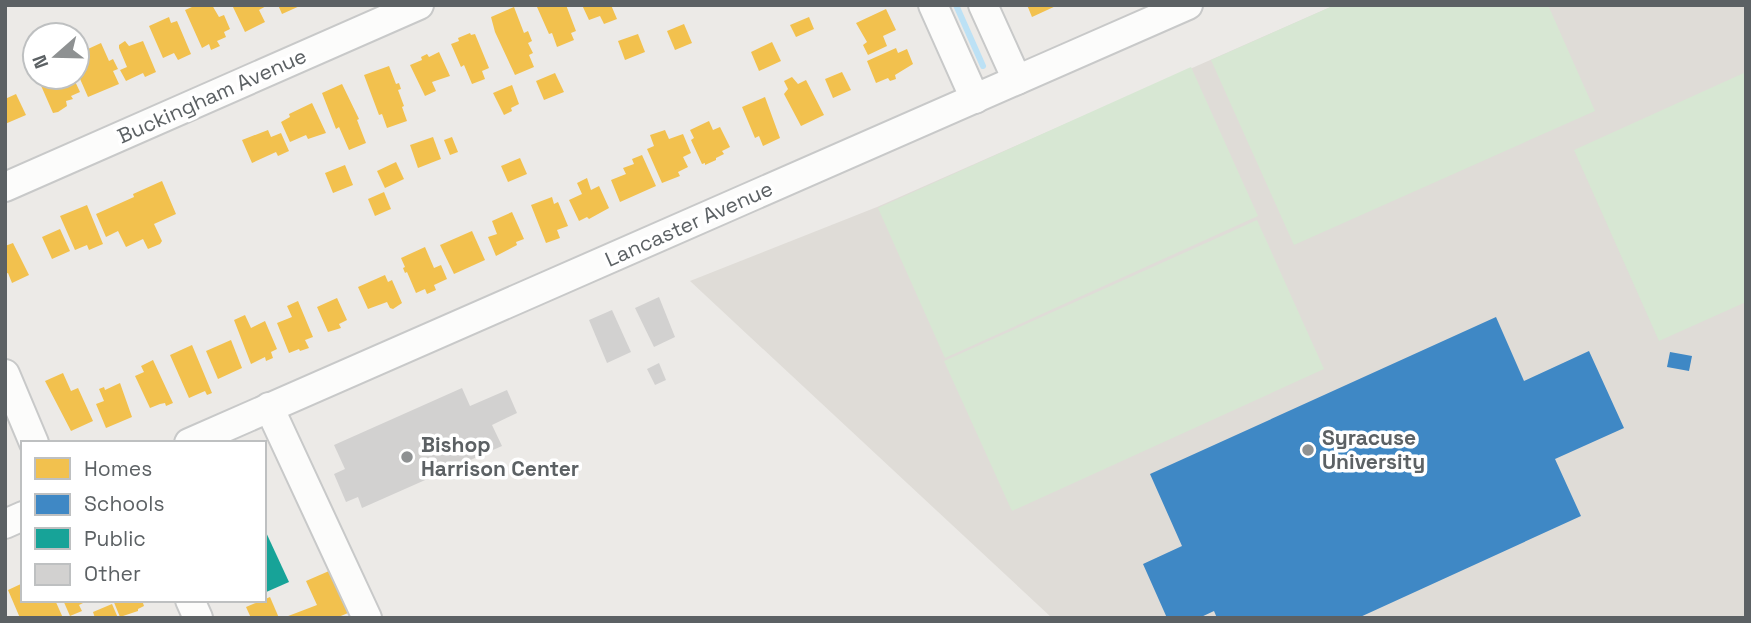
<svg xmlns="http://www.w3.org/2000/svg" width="1751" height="623" viewBox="0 0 1751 623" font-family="'Space Grotesk',sans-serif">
	<rect width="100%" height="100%" fill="#eceae7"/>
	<path fill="#dfdcd7" d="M1335 5H1746V618H1052L690 281 877 207Z"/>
	<g fill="#d7e7d3">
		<path d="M1335 5H1548L1595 111 1294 245 1211 60Z"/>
		<path d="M1191 67 1258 216 945 358 878 208Z"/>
		<path d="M1746 72V302L1659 341 1574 150Z"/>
		<path d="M1257 220 1324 369 1012 511 944 361Z"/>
	</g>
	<g fill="#f2c14e">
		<path d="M191 5H212L219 17 224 15 230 29 224 32 226 37 217 41 220 46 211 50 209 44 202 48 185 10 192 7Z"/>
		<path d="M232 5H268L259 10 265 22 245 32Z"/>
		<path d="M278 5H302L282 14Z"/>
		<path d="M541 5H566L576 31 571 33 574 40 557 47 552 33 549 34 537 7Z"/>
		<path d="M582 5H611L617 19 604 24 600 16 589 20Z"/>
		<path d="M1027 5H1058L1032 17Z"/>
		<path d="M514 7 524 33 528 31 532 41 528 43 533 53 529 55 534 67 515 75 495 32 491 17Z"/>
		<path d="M886 9 896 30 883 36 887 46 868 55 863 45 867 42 856 23Z"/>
		<path d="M169 17 171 23 177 21 191 54 178 60 174 53 163 58 149 26Z"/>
		<path d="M809 17 814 29 796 37 790 25Z"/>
		<path d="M684 24 692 43 675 50 667 31Z"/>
		<path d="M470 33 471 35 475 34 489 68 482 71 485 79 472 84 464 65 461 67 451 44 459 41 458 38Z"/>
		<path d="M638 34 645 52 625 60 618 41Z"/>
		<path d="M125 41 129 46 143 41 156 72 145 77 143 73 126 81 120 70 127 67 119 48V45Z"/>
		<path d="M772 42 781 61 759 71 751 52Z"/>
		<path d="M101 43 109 61 113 59 118 69 113 71 119 84 88 97 77 72V54Z"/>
		<path d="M896 48 898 53 907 49 913 64 895 75 896 79 890 81 888 78 876 83 867 61Z"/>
		<path d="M439 52 450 76 432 82 436 91 425 96 410 65 422 60 421 57 427 54 429 57Z"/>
		<path d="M389 66 396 84 399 83 401 89 398 90 404 106 402 107 407 121 387 128 382 114 379 115 364 75Z"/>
		<path d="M842 72 851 90 833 98 825 79Z"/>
		<path d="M555 73 564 92 544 100 536 81Z"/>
		<path d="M48 77H73L80 92 71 96 73 99 66 101 67 106 58 112 53 113 39 81Z"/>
		<path d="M792 77 798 84 806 80 824 115 801 126 784 94 788 89 784 81Z"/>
		<path d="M342 84 359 119 357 120 366 143 349 150 339 127 336 129 322 93Z"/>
		<path d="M512 85 519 104 511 108 512 111 504 115 493 93Z"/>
		<path d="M16 94 26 115 5 124V99Z"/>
		<path d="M765 97 780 138 763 146 759 136 755 138 742 107Z"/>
		<path d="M312 103 326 133 308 139 306 135 290 142 281 122 290 117 289 114Z"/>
		<path d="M709 121 713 130 720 127 730 147 722 151 724 154 716 158V160L705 165V163L702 164 691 140 694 138 690 130Z"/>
		<path d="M268 130 271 137 281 133 289 151 278 156 276 152 252 163 242 140Z"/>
		<path d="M665 130 669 139 683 134 691 153 683 157 688 167 678 172 680 176 662 183 647 149 654 146 650 135Z"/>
		<path d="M433 137 441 159 418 168 410 145Z"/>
		<path d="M452 137 458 152 450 155 444 140Z"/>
		<path d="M642 155 656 186 620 202 611 180 626 174 623 168 634 164 632 159Z"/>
		<path d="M520 158 527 174 508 182 501 166Z"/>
		<path d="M396 162 404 179 385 188 377 171Z"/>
		<path d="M345 165 353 185 333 193 325 173Z"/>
		<path d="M587 178 591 190 599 186 609 208 589 219 587 217 579 221 569 200 582 194 577 183Z"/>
		<path d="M162 181 176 214 154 224 162 241 160 244 148 249 143 239 126 247 118 231 106 237 96 214 134 197 133 194Z"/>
		<path d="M384 192 391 209 375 216 368 199Z"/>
		<path d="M552 197 554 204 558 202 568 226 557 230 560 238 546 243 531 205Z"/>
		<path d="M87 205 103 244 89 250 87 245 75 250 60 216Z"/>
		<path d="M512 212 524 239 516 242 517 245 496 256 488 237 497 234 492 221Z"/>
		<path d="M60 229 70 251 52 259 42 237Z"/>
		<path d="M472 231 485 260 454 274 440 245Z"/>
		<path d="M13 243 29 275 12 283 8 273 5 274V246Z"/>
		<path d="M425 247 434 268 441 265 447 279 434 285 436 290 427 294 425 289 416 293 407 272 405 273 403 268 405 267 401 258Z"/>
		<path d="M385 275 388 282 392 280 402 303 393 309 390 308 387 302 368 309 358 287Z"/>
		<path d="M337 298 347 320 339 324 341 328 328 332 317 307Z"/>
		<path d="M298 301 313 337 305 340 309 348 300 351 299 349 289 353 277 323 292 317 287 306Z"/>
		<path d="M245 315 251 328 265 321 277 349 271 352 273 358 266 361 265 357 251 364 234 320Z"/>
		<path d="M231 340 242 368 218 379 206 351Z"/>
		<path d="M192 345 212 393 207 395 205 391 189 398 170 355Z"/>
		<path d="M153 360 173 403 166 406 165 403 160 404 150 408 135 376 144 372 141 366Z"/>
		<path d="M63 373 71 391 78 388 93 421 71 431 45 381Z"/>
		<path d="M120 383 132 417 106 428 96 404 104 401 99 389 104 387 105 390Z"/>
		<path d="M329 571 348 613 336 618H283L317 605 306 581Z"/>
		<path d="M23 583V600H55L63 618H20L8 590Z"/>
		<path d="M270 597 279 618H251L246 607Z"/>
		<path d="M63 600H89L79 605 82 611 70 616Z"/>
		<path d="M113 600H142L144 606 138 609V611L120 617Z"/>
		<path d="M112 604 118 618H95L93 612Z"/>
	</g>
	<g fill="#3f88c5">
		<path d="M1496 317 1524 381 1589 351 1624 428 1555 459 1581 516 1358 618H1217L1214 611 1199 618H1167L1143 564 1182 546 1150 474Z"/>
		<path d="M1670 352 1692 356 1689 371 1667 367Z"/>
	</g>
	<path fill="#17a398" d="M264 528 289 582 264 593Z"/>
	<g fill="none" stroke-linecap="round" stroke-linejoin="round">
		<path stroke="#bce1f5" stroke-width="6" d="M956 5 983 66"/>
	</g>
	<g fill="#d2d1d0">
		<path d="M659 297 675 337 654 347 635 308Z"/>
		<path d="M612 310 631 352 607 363 589 320Z"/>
		<path d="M659 363 666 380 655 385 647 369Z"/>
		<path d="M462 388 470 406 507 390 517 413 492 425 502 446 362 508 358 497 346 502 334 474 345 469 334 445Z"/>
	</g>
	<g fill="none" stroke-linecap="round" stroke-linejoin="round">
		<g stroke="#c8c9c9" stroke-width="32">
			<g id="minor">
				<path d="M933 5 975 99"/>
				<path d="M983 5 1017 80"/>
				<path d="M5 187 419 5"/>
				<path d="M5 374 34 443"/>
				<path d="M269 407 367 618"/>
				<path d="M189 443 1188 5"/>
				<path d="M5 524 23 516"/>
				<path d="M190 600 198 618"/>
			</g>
		</g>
		<use href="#minor" stroke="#fcfcfb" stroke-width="28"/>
	</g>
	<g fill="#8e9192" stroke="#fff" stroke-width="2.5">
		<circle cx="1308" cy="450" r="7"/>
		<circle cx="407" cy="457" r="7"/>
	</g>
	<g text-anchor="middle" stroke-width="7" stroke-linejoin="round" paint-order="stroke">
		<g font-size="21" fill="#5c6164" stroke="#fff">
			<text transform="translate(212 96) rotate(-24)" y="7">Buckingham Avenue</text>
			<text transform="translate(689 224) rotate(-24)" y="7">Lancaster Avenue</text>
		</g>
		<g font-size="21" font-weight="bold" fill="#5c6164" stroke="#fff" text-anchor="start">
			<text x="1322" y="445">Syracuse<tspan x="1322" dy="24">University</tspan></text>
			<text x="421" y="452">Bishop<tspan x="421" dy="24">Harrison Center</tspan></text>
		</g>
	</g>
	<rect width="1751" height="623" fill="none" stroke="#5c6164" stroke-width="14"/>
	<rect x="21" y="441" width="245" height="161" fill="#ffffff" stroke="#bec0c1" stroke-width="2"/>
	<rect x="35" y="458" width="35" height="21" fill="#f2c14e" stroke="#bec0c1" stroke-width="2"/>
	<text x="84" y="476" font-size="21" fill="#5c6164">Homes</text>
	<rect x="35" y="494" width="35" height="21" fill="#3f88c5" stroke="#bec0c1" stroke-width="2"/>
	<text x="84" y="511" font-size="21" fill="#5c6164">Schools</text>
	<rect x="35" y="528" width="35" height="21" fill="#17a398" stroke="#bec0c1" stroke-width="2"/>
	<text x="84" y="546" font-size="21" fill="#5c6164">Public</text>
	<rect x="35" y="564" width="35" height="21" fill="#d2d1d0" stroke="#bec0c1" stroke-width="2"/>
	<text x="84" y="581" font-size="21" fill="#5c6164">Other</text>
	<g transform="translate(56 56) rotate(250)"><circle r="33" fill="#ffffff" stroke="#bec0c1" stroke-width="2"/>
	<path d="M0-5L12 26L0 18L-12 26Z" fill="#8e9192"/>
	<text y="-10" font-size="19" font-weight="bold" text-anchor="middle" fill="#5c6164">N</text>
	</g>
</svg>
